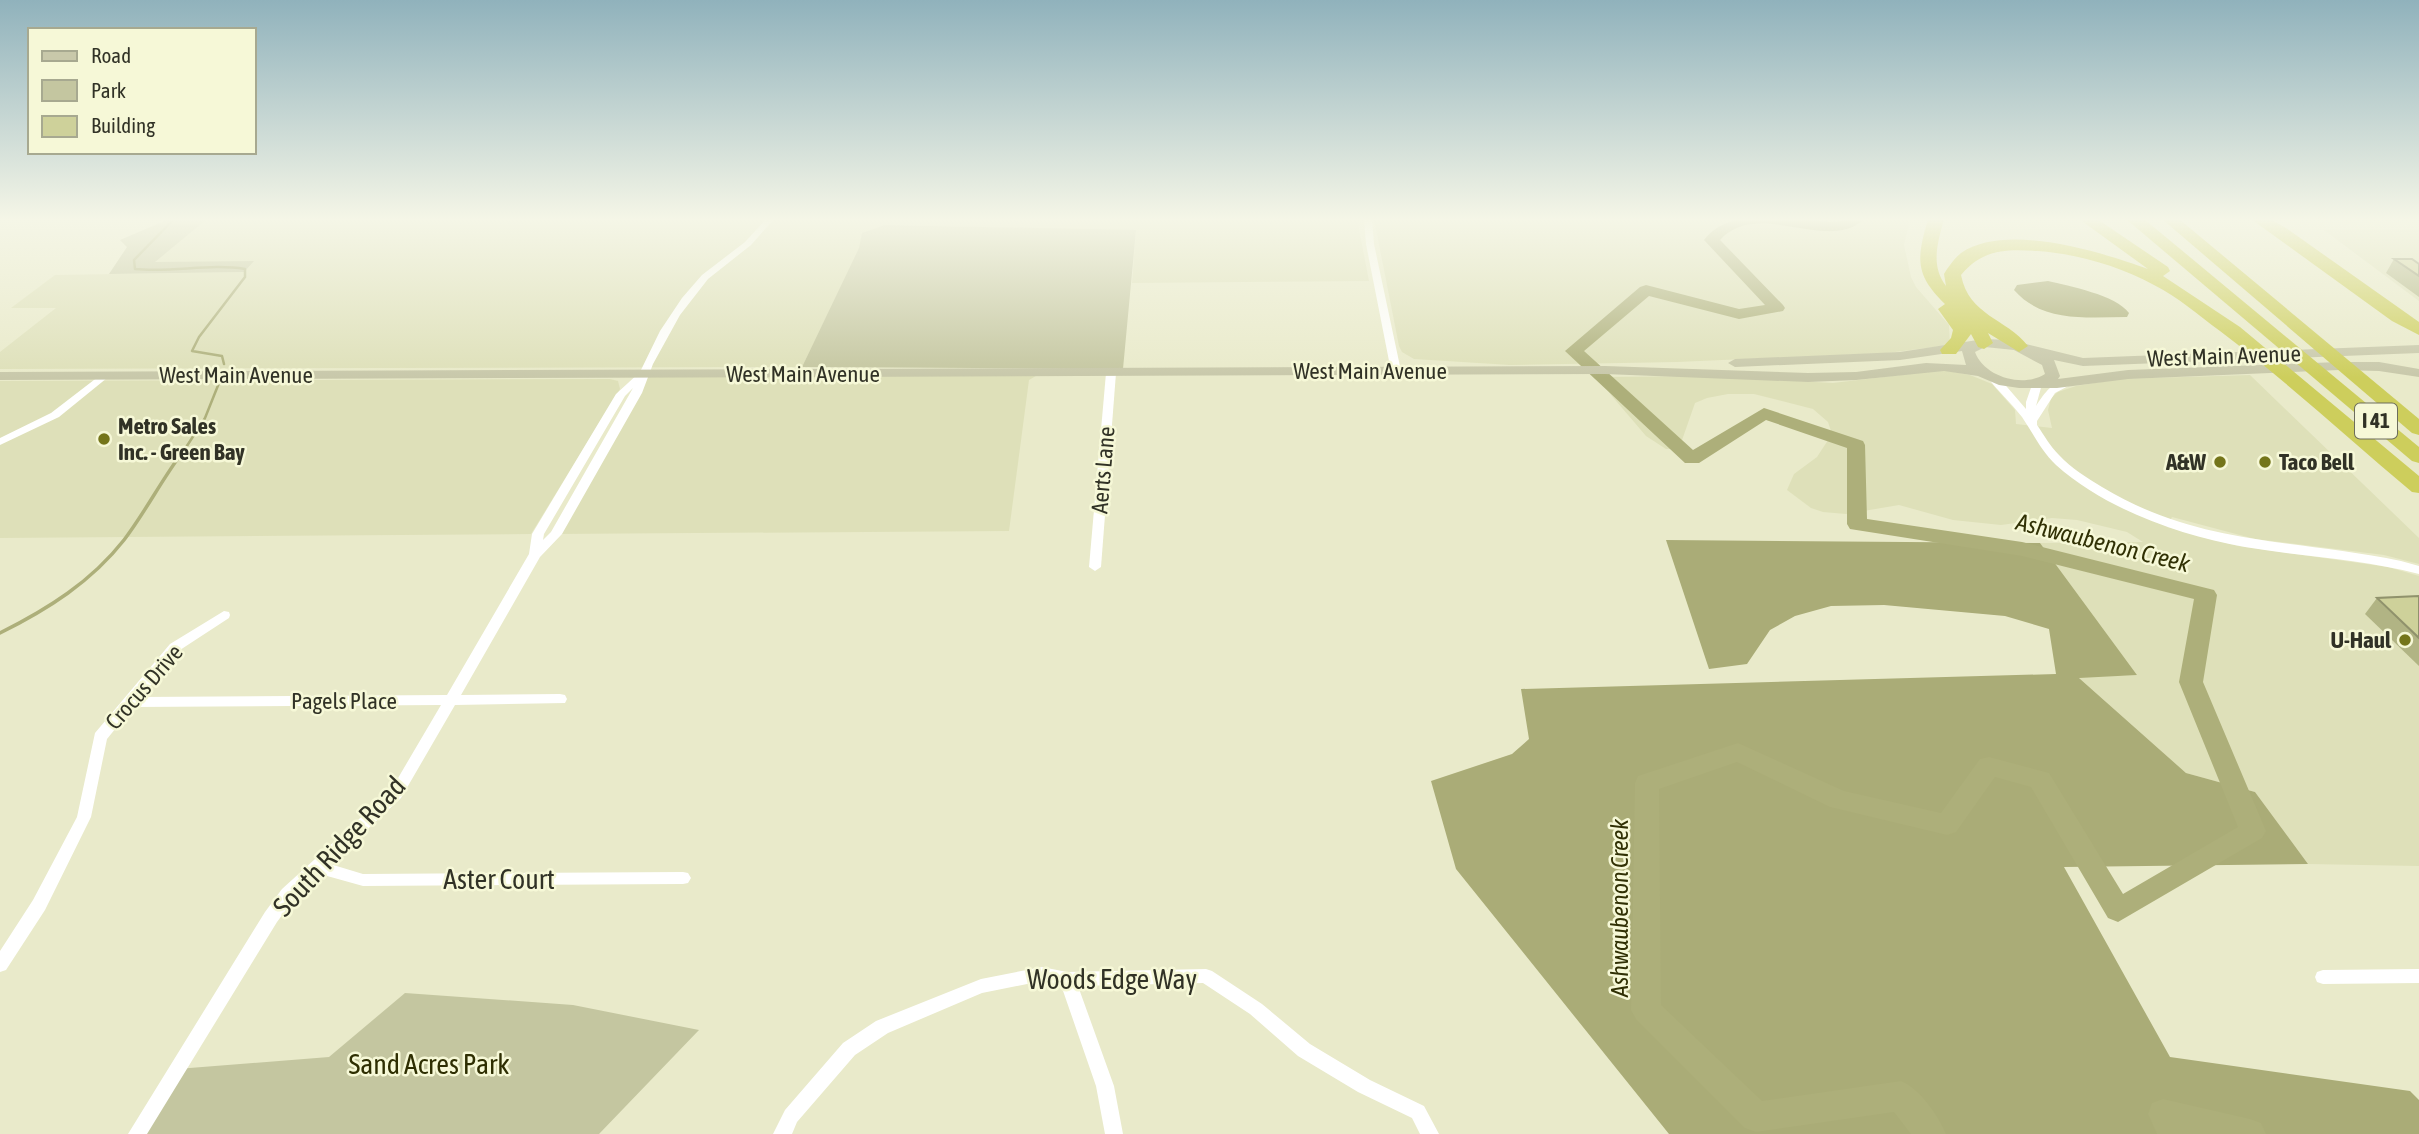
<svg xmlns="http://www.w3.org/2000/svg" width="2419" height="1134" viewBox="0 0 2419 1134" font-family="'Asap Condensed',sans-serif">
	<rect width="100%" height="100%" fill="#e9eaca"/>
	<g fill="#dee0b9">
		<path d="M207 219H1360L1359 229 1369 281 1132 283 1136 231 863 241 802 367 0 369V352L56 308H11L55 275 244 272 154 262Z"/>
		<path d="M1374 219H1910L1904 245 1911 277 1916 287 1949 325 1950 345 1887 353 1677 362 1510 365 1414 359 1402 352 1399 346Z"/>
		<path d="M2324 230H2419V301Z"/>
		<path d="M1943 370 1970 375 1992 384 2015 410 2016 424 2052 428 2048 410 2051 398 2058 392 2076 386 2119 379 2250 375 2419 538V564L2384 555 2255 539 2172 517 2167 527 2238 546 2388 567 2419 576V866L2308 864 2255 792 2186 773 2078 677 2137 675 2040 543 2143 542 2127 532 2077 520 2052 518 2001 525 1953 520 1899 505 1846 514 1823 512 1811 508 1787 490 1794 474 1817 457 1832 434 1828 422 1813 409 1754 394H1728L1707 398 1695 403 1681 443 1674 449H1666L1646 436 1611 395 1600 377 1702 376 1833 383Z"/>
		<path d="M1041 373 1029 380 1009 531 556 534 643 374Z"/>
		<path d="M610 379 618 381 620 389 531 534 0 538V381Z"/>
	</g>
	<g fill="#c4c6a0">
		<path d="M169 219H207L155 262 254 261 244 272 109 274 127 247 120 240Z"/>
		<path d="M885 225 1136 230 1123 369 802 367 859 248 862 233Z"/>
		<path d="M405 993 573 1005 699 1030 599 1134H139L177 1069 329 1057Z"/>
	</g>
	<path fill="#aaac77" d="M1666 540 2040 543 2137 675 2079 678 2186 773 2255 792 2308 864 2064 867 2170 1057 2410 1091 2419 1100V1134H1669L1456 869 1431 781 1512 754 1529 739 1521 689 2056 674 2049 629 2005 616 1884 605 1831 606 1795 616 1770 630 1747 664 1709 669Z"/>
	<path fill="#adaf7a" d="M2048 281C2069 286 2116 295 2129 313L2127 317C2087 317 2043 323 2014 290L2017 285Z"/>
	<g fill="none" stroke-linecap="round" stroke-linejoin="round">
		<g stroke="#adaf7a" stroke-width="2.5">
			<path d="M174 219 134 260 135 269C172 273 210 263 245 269V277L199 337 192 351 222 356 224 364"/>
			<path d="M183 452 205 418 219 383"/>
		</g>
		<path stroke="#adaf7a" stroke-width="3.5" d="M0 633C48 609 91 582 124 540 146 511 162 479 184 450"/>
		<g fill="#adaf7a" fill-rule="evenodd">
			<path d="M1801 219 1830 222 1864 219C1829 254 1758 198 1720 240L1783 305 1785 308 1783 311 1739 319 1649 296 1584 351 1693 450 1764 408 1863 441 1865 445 1867 519 2022 542 2214 590 2217 595 2203 682 2266 831 2262 838 2118 922 2108 918 2031 787 1995 777 1956 832 1947 835 1830 807 1737 762 1659 789 1661 1005 1762 1101 1901 1081C1920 1089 1938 1115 1946 1134H1911L1894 1112 1756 1132 1745 1128 1636 1019 1631 1010 1635 783 1638 776 1738 743 1844 791 1941 813 1980 759 1989 757 2049 773 2123 894 2238 827 2179 682 2194 599 2022 556 1850 529 1847 524V448L1766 420 1699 463H1685L1565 351 1640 287 1646 285 1739 309 1765 305 1704 240C1727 210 1767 219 1801 219Z"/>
			<path d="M2163 1099 2250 1119 2261 1123 2266 1134H2157L2148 1114 2152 1103Z"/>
		</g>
		<g fill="#fff" fill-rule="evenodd">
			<path d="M766 219H774L751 245 708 279 680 315 653 364 642 393 562 534 540 557 461 695 560 694 565 695 567 699 565 703 455 705 401 798 330 864 363 874 683 872 688 873 691 878 688 883 683 884 363 886 320 874 294 899 277 922 147 1134H128L265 912 282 889 391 790 441 705 133 707 107 739 91 817 45 910 6 970 0 972V951L33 900 77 817 95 733 170 644 224 611 229 612 230 615 229 618 180 650 141 697 447 695 529 554 532 534 616 394 640 372 660 331 682 298 702 275 745 242ZM633 388 551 532 543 540 544 534 625 396Z"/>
			<path d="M1364 219H1372L1374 244 1401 371 1396 374 1391 371 1366 244Z"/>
			<path d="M1111 370 1116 373 1101 567 1095 571 1089 567 1106 373Z"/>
			<path d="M103 373 108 376 107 378 59 417 0 445V438L51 413Z"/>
			<path d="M1992 374 2001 380 2026 409V402L2033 382 2037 381 2042 384 2036 406C2045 392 2054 379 2072 380V384L2055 393 2037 421V425C2044 435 2050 446 2059 455 2071 468 2087 478 2102 487 2199 546 2295 539 2401 561L2419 566V574C2362 559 2303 557 2245 547 2179 535 2107 510 2056 465 2041 451 2033 433 2022 417 2011 403 1998 391 1987 377Z"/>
			<path d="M1042 967 1067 972 1206 969 1212 971 1262 1004 1310 1044 1370 1080 1424 1106 1439 1134H1420L1412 1118 1358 1092 1298 1056 1250 1014 1203 983 1078 986 1114 1086 1123 1134H1105L1096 1086 1061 985 1042 981 982 993 888 1033 855 1055 797 1122 792 1134H773L785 1110 843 1043 876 1021 981 979Z"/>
			<path d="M2419 969V983L2323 984 2317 982 2315 977 2317 972 2323 970Z"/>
		</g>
		<path fill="#c8c8aa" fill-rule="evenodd" d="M1984 339 2010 340 2083 358 2419 345V353L2083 366 2054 360 2060 376 2058 379 2128 370 2339 362H2379L2419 369V377L2379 371 2339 370 2128 379 2057 388H2019L1999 385 1978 376 1944 371 1856 380 1808 382 1605 374 0 380V372L1605 366 1808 373 1856 372 1926 363 1966 365 1962 351 1900 360 1735 367 1728 363 1735 359 1900 352ZM1985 347 2014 350 2042 365 2045 374C2023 388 1984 377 1975 352Z"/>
		<g fill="#cdce5c" fill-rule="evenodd">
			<path d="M1928 219H1944C1938 242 1930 265 1946 286L1944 274C1948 267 1955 258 1961 253 2006 222 2101 252 2148 269L2079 219H2097L2168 267 2170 271 2163 276 2240 327 2419 476V493L2412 492C2348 438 2286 381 2220 331 2198 315 2178 297 2154 285 2119 266 2078 254 2038 251 2005 249 1983 249 1961 275 1969 316 2006 318 2028 346L2019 352 1988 333 1993 343 1984 349 1978 347 1971 334 1956 354H1942L1940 350 1951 338 1953 330 1938 309 1945 304C1914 274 1917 258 1928 219Z"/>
			<path d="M2126 219H2144L2419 447V463L2412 461Z"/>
			<path d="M2162 219H2179L2419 419V435L2412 433Z"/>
			<path d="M2251 219H2270L2286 228 2419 322V335L2392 321Z"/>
		</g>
	</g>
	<g fill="#b1b484">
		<path d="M2394 259 2419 264V297L2386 273Z"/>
		<path d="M2419 596V666L2365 614 2377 598Z"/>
	</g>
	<g fill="#ced19a" stroke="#90926c" stroke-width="2">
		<path d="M2394 259H2412L2419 264V276Z"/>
		<path d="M2419 596V638L2377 598Z"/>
	</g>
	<linearGradient id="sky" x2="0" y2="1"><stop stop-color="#90b2bc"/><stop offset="0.58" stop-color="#f5f6e7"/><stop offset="1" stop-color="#f5f6e7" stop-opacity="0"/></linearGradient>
	<rect width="2419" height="378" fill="url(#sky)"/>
	<g fill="#74751a" stroke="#f6f8d7" stroke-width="2.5">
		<circle cx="104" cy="439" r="7"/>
		<circle cx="2220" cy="462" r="7"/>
		<circle cx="2265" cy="462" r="7"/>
		<circle cx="2405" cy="640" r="7"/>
	</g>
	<g text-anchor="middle" stroke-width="5" stroke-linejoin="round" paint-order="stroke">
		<rect fill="#f6f8d7" stroke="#6c6d5b" stroke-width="2" x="2355" y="403.5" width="42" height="35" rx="5"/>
		<g font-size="21" font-weight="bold" fill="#313226">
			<text x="2376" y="428">I 41</text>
		</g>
		<g font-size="23" fill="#313226" stroke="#f6f8d7">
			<text transform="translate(2224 356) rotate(-2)" y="8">West Main Avenue</text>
			<text x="1370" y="379">West Main Avenue</text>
			<text x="803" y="382">West Main Avenue</text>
			<text x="236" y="383">West Main Avenue</text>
			<text transform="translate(1103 470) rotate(-85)" y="8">Aerts Lane</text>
			<text transform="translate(144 687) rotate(-49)" y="8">Crocus Drive</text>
			<text x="344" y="709">Pagels Place</text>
		</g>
		<g font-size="23" font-weight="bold" fill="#313226" stroke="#f6f8d7" text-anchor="start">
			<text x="118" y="434">Metro Sales<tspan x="118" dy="26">Inc. - Green Bay</tspan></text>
			<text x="2206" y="470" text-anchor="end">A&amp;W</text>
			<text x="2279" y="470">Taco Bell</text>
			<text x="2391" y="648" text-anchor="end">U-Haul</text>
		</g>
		<g font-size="24" font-style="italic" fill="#303004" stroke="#f6f8d7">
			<text transform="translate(2103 543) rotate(14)" y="8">Ashwaubenon Creek</text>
			<text transform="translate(1620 908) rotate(-90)" y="8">Ashwaubenon Creek</text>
		</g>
		<g font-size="28" fill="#313226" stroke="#f6f8d7">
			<text transform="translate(339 846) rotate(-47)" y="10">South Ridge Road</text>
			<text x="499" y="889">Aster Court</text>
			<text x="1112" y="989">Woods Edge Way</text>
		</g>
		<g font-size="28" fill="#2e2e02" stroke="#f6f8d7">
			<text x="429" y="1074">Sand Acres Park</text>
		</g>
	</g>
	<rect x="28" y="28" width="228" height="126" fill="#f6f8d7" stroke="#a7a990" stroke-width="2"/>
	<rect x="42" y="51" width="35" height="10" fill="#c8c8aa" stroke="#a7a990" stroke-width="2"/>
	<text x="91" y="63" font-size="21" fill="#313226">Road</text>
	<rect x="42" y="80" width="35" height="21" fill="#c4c6a0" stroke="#a7a990" stroke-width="2"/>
	<text x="91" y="98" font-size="21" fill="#313226">Park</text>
	<rect x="42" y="116" width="35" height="21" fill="#ced19a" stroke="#a7a990" stroke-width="2"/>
	<text x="91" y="133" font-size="21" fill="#313226">Building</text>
</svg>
